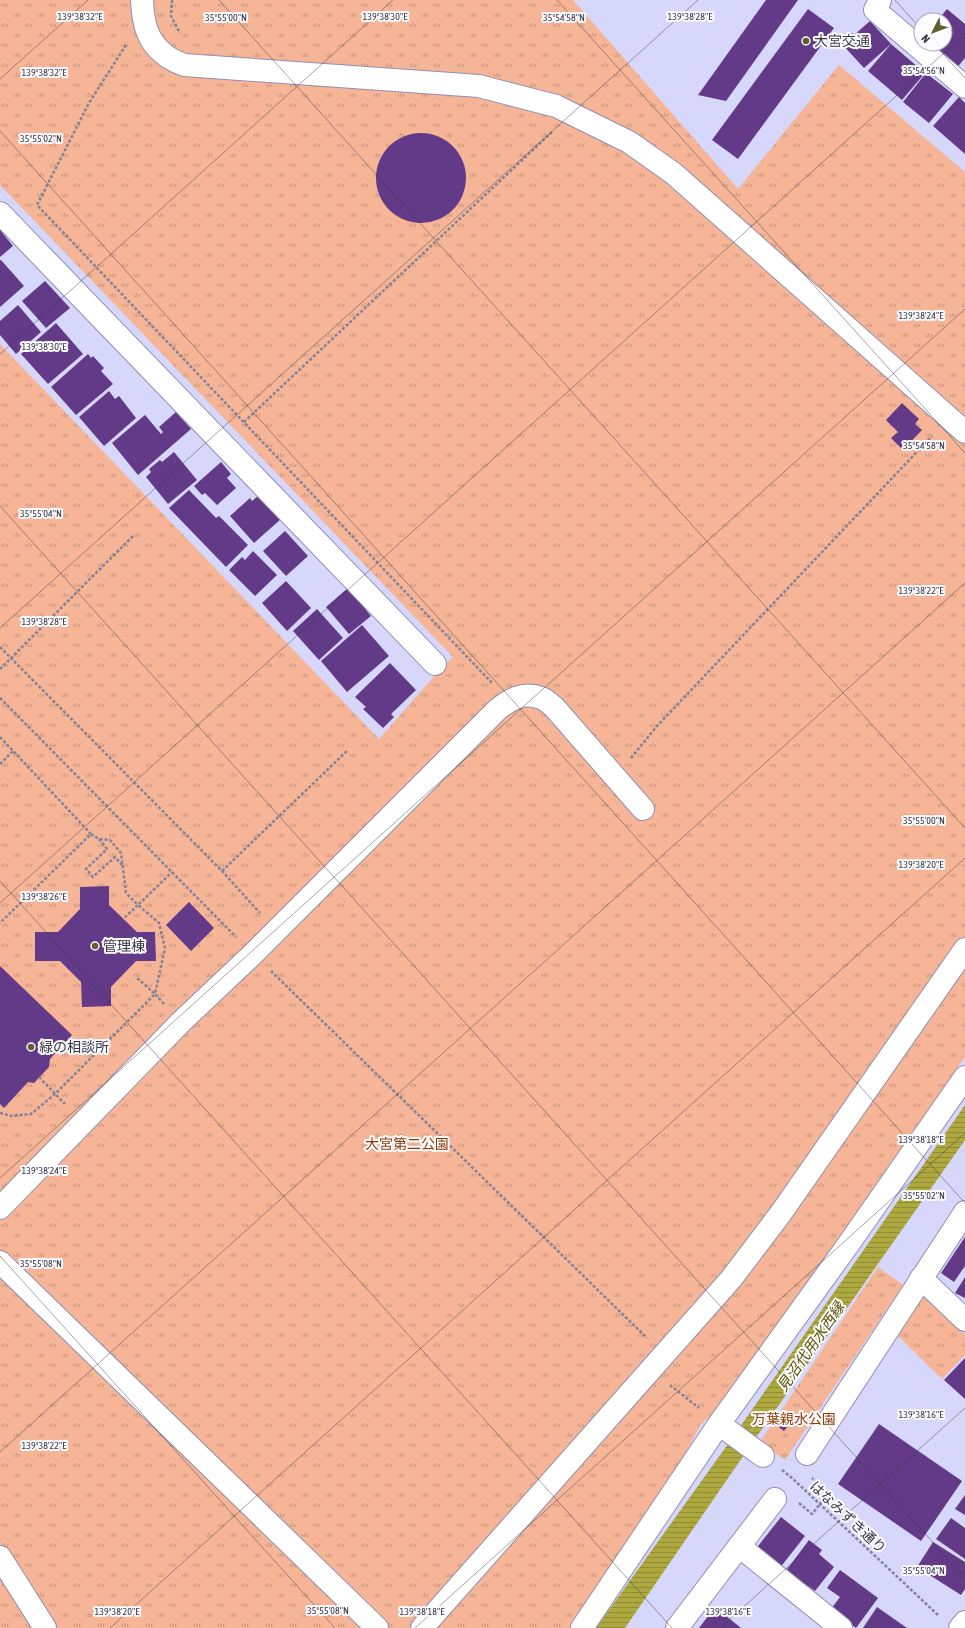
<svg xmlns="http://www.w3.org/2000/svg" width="965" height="1628" viewBox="0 0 965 1628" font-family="'Asap Condensed','Noto Sans JP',sans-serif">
	<defs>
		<pattern id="park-tufts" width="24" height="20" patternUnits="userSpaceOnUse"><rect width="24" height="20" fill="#f5b596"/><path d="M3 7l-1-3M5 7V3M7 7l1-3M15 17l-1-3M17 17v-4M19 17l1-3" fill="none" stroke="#c7947c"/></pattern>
		<pattern id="water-rules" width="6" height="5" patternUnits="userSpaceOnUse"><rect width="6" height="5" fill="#aea93f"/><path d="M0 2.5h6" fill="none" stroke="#8f8b37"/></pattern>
	</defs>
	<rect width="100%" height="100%" fill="#d7d6fb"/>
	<g fill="url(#park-tufts)">
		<path d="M0 0H573L738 189 839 65 965 172V1057L722 1406 701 1424 668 1485 627 1542 571 1628H0V344L379 739 445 664 453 657 0 185Z"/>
		<path d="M878 1267 903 1285 785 1460 760 1442Z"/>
		<path d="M923 1295 965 1334V1355L942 1379 898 1336Z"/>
	</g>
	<path fill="url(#water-rules)" d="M965 1105V1140L757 1436 625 1628H596L728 1444Z"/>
	<g fill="#633a87">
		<path d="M766 0H798L726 101 698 95Z"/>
		<path d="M808 9 834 28 738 159 712 140Z"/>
		<path d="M947 9 965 24V58L955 70 929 44H945V20H938Z"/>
		<path d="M870 21 891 44 864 68 841 43 852 33 854 35Z"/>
		<path d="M891 44 925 73 902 100 868 71Z"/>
		<path d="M926 73 953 94 929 123 903 102Z"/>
		<path d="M959 97 965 103V154L933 126Z"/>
		<circle cx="421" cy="178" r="45"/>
		<path d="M0 230 13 246 0 257Z"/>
		<path d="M0 260H1L24 286 0 307Z"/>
		<path d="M45 281 70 308 46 328 22 301Z"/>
		<path d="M18 305 41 332 16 354 0 335V321Z"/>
		<path d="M56 323 83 354 48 384 21 354Z"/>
		<path d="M88 354 91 358 93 356 104 368 101 371 113 384 76 415 51 387Z"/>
		<path d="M109 391 115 399 119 396 136 418 104 446 79 417Z"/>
		<path d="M902 403 919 419 915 424 922 430 903 450 891 438 898 432 886 420Z"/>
		<path d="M176 412 191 429 138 475 112 443 145 415 161 434 163 432 159 427Z"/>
		<path d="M174 452 197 480 168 504 146 477 151 472 149 469 160 460 162 462Z"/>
		<path d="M221 462 231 474 227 478 236 488 217 505 205 493 202 495 194 486Z"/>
		<path d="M189 490 216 518 219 516 248 545 226 567 169 508Z"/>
		<path d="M259 495 281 519 254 543 230 516 250 498 252 501Z"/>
		<path d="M285 531 308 556 286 576 263 551Z"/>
		<path d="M253 551 277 575 255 596 229 570 242 557 245 560Z"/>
		<path d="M286 581 311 608 287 631 262 603Z"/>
		<path d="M348 588 371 616 349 634 326 607Z"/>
		<path d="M317 609 343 638 319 660 293 631Z"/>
		<path d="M362 625 389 656 347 692 321 661Z"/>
		<path d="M390 663 416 690 391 714 394 717 383 728 363 709 366 707 355 697Z"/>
		<path d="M109 886V905L137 932H155L156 961H136L111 987V1006L82 1007 81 982 60 961H35V932H58L80 909V887Z"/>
		<path d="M189 902 214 928 191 951 166 925Z"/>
		<path d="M0 966 72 1035 50 1059 49 1067 34 1083 28 1082 4 1108 0 1104Z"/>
		<path d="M965 1237V1266L954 1282 941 1273Z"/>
		<path d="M965 1277V1298L955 1293Z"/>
		<path d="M965 1358V1399L944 1380Z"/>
		<path d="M781 1413 792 1421 784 1431 773 1423Z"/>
		<path d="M879 1424 962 1481 921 1541 838 1484Z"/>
		<path d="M965 1495V1515L955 1509Z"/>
		<path d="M781 1517 805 1536 779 1569 755 1550Z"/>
		<path d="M951 1518 965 1528V1559L936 1539Z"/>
		<path d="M809 1540 822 1550 819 1554 834 1567 815 1591 805 1584 803 1586 785 1572Z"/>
		<path d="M933 1542 965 1562V1589L961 1595 917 1567Z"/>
		<path d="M840 1570 878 1598 856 1628 831 1609 840 1597 827 1588Z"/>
		<path d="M715 1607 741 1628H699Z"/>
		<path d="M877 1607 907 1628H863Z"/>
	</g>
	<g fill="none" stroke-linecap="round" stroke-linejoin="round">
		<g stroke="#908fb1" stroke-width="24">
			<g id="minor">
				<path d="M142 0C143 21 146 40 164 54 169 59 177 62 184 65L479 86 556 106 629 142 673 173 965 432"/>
				<path d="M880 0 875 10 965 87"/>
				<path d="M0 213 435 664"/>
				<path d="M0 1208 181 1022 253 954 497 710C509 700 523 691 541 698 545 699 550 704 554 707L643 809"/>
				<path d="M0 1262 377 1628"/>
				<path d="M921 1278 965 1320"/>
				<path d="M719 1424 763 1456"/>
				<path d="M807 1454 965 1212"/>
				<path d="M739 1546 841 1628"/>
				<path d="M0 1557 45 1628"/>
				<path d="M422 1628 731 1279 781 1213 965 949"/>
				<path d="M582 1628 719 1424 850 1242 965 1077"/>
				<path d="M677 1628 775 1499"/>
				<path d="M960 1628 965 1622"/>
			</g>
		</g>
		<g stroke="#83829b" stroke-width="2.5" stroke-dasharray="3 2" stroke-linecap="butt">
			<path d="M172 0 171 16 180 33"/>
			<path d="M126 45 89 103 37 205 492 683"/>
			<path d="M244 422 552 132"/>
			<path d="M0 647 222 871 260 913"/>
			<path d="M0 669 134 535"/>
			<path d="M0 698 236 937"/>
			<path d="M0 737 91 834 0 923"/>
			<path d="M631 758 657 726 932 436"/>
			<path d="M0 764 13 751"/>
			<path d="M91 834 99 839 110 840 121 853 126 893 138 905 123 919"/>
			<path d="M99 839 107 849 86 869 93 877 115 857 123 866"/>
			<path d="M222 871 348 750"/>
			<path d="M271 971 647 1338"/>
			<path d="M164 1004 155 994 165 948 159 923 138 905 172 872"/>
			<path d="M39 1077 65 1104"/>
			<path d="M0 1113 11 1116 31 1114 55 1094 155 994 136 977"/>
			<path d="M670 1385 699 1408"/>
			<path d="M782 1470 792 1478 938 1615"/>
			<path d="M799 1503 812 1514 829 1493 812 1478"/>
		</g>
		<use href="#minor" stroke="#fff" stroke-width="22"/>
	</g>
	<path fill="none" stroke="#383847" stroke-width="1" stroke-opacity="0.45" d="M219 0 965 828M557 0 965 453M895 0 921 29M934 44 965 78M0 79 88 0M0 131 965 1203M0 354 393 0M0 506 965 1578M0 628 698 0M0 881 672 1628M0 903 965 34M0 1178 965 309M0 1256 335 1628M0 1452 965 583M110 1628 965 858M415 1628 965 1133M720 1628 965 1408"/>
	<g fill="#625f2c" stroke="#fbfbff" stroke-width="1.5">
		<circle cx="806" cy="41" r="4"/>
		<circle cx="95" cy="946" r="4"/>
		<circle cx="31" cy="1047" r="4"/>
	</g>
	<g text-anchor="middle" stroke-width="4" stroke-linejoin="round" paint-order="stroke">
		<g font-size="14" fill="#383847" stroke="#fbfbff" text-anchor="start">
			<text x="814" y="46">大宮交通</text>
			<text x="103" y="951">管理棟</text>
			<text x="39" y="1052">緑の相談所</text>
		</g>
		<g font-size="14" fill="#8d3b03" stroke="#fbfbff">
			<text x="407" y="1149">大宮第二公園</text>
			<text x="794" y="1424">万葉親水公園</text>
		</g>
		<g font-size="14" fill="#383847" stroke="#fbfbff">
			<text transform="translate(848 1517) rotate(43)" y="5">はなみずき通り</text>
		</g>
		<g font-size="15" font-style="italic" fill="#595500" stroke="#fbfbff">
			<text transform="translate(811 1347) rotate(-55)" y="5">見沼代用水西縁</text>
		</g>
	</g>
	<g font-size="10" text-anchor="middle" fill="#383847" stroke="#fbfbff" stroke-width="4" stroke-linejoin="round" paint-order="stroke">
		<text x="80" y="20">139°38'32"E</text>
		<text x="385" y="20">139°38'30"E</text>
		<text x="690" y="20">139°38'28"E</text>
		<text x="226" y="21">35°55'00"N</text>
		<text x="564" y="21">35°54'58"N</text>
		<text x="924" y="74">35°54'56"N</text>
		<text x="44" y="76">139°38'32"E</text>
		<text x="41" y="142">35°55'02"N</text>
		<text x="921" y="319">139°38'24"E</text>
		<text x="44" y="350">139°38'30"E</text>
		<text x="924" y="449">35°54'58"N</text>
		<text x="41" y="517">35°55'04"N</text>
		<text x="921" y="594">139°38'22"E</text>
		<text x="44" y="625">139°38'28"E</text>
		<text x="924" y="824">35°55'00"N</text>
		<text x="921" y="868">139°38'20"E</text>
		<text x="44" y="900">139°38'26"E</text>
		<text x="921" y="1143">139°38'18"E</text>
		<text x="44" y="1174">139°38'24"E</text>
		<text x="924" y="1199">35°55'02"N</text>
		<text x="41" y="1267">35°55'08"N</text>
		<text x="921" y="1418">139°38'16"E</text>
		<text x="44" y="1449">139°38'22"E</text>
		<text x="924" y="1574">35°55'04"N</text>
		<text x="328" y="1614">35°55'08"N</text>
		<text x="117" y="1615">139°38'20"E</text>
		<text x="422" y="1615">139°38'18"E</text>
		<text x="728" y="1615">139°38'16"E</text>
	</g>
	<g transform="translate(933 32) rotate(228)"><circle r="19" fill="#fbfbff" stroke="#adadb5"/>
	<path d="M0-3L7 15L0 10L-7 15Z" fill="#625f2c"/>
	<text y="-6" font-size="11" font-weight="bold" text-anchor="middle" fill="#383847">N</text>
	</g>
</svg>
